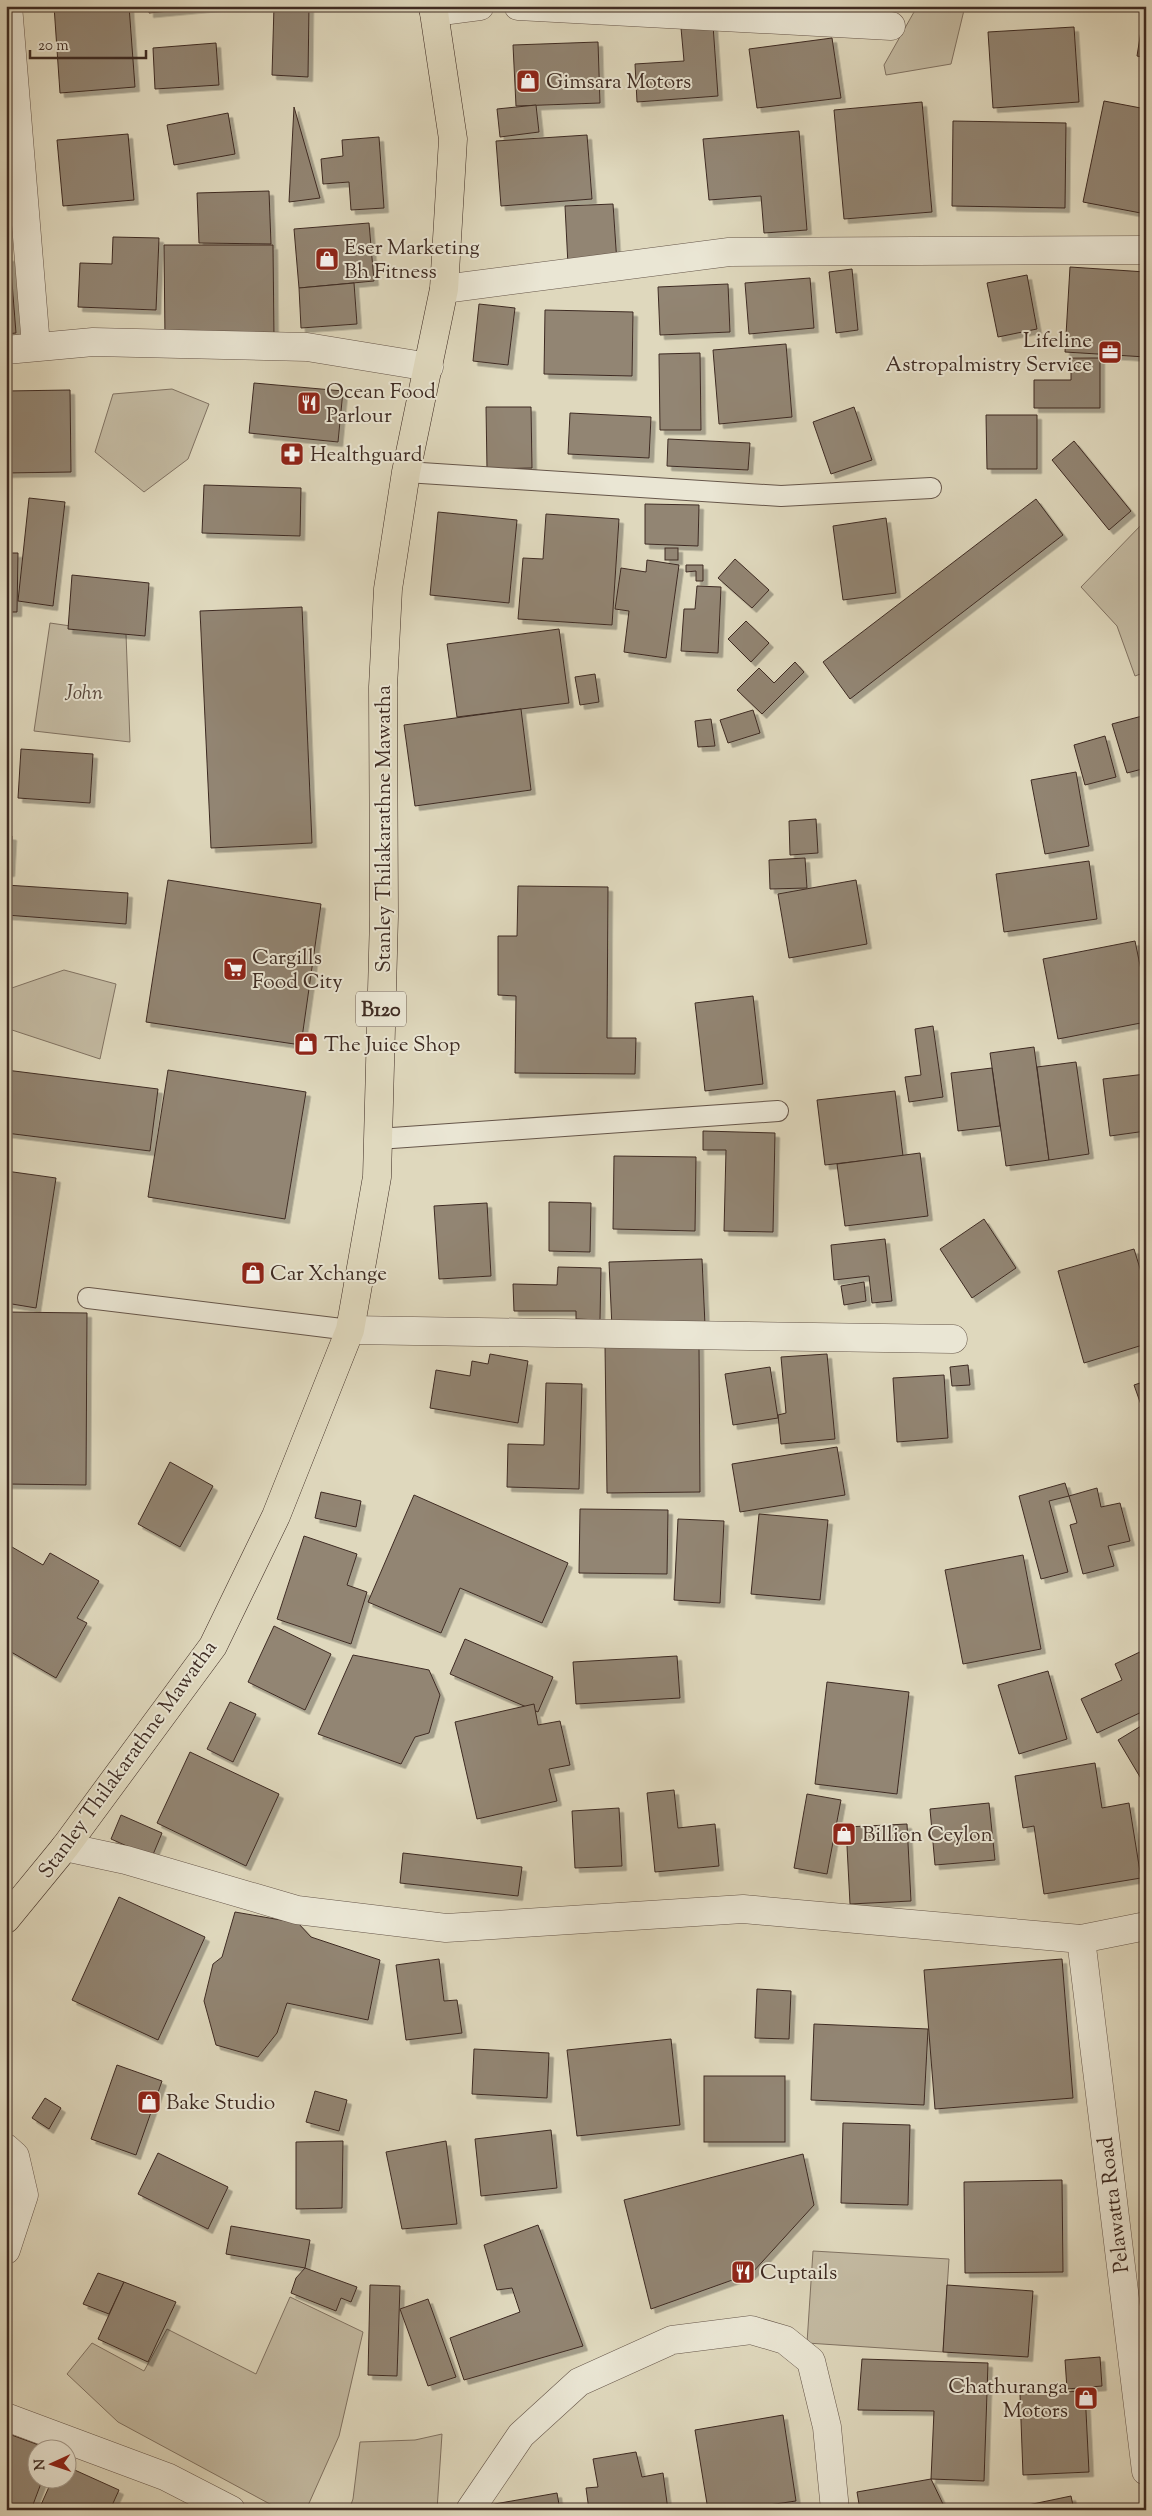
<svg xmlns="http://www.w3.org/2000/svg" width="1152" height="2516" viewBox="0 0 1152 2516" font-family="'Sorts Mill Goudy',serif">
	<defs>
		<filter id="shadow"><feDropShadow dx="4.5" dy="4.5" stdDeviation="0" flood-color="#0004"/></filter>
	</defs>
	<rect width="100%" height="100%" fill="#dfd8bd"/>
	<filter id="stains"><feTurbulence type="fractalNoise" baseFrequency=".004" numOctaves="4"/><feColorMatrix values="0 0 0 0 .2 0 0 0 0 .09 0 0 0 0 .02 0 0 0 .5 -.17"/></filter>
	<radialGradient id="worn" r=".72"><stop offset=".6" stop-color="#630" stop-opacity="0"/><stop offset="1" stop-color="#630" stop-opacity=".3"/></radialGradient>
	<g fill="#c4bba3" stroke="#817363">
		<path d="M921 6H965L951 64 886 75 884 65 914 12Z"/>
		<path d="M172 389 209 404 188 459 144 492 95 452 113 394Z"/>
		<path d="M1144 522 1146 672 1135 676 1117 626 1081 587Z"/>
		<path d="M50 623 126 634 130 742 34 731Z"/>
		<path d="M64 970 116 984 100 1059 6 1028V990Z"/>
		<path d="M813 2251 949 2259 943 2352 807 2343Z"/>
		<path d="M290 2297 363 2332 339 2436 306 2510H281L118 2422 67 2374 92 2343 144 2371 167 2329 256 2374Z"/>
		<path d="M442 2434 437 2510H349L353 2499 360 2442 415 2440Z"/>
	</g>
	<g fill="#928573" stroke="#3e2b23" filter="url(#shadow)">
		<path d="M54 6H129L135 87 60 93Z"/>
		<path d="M149 6H222L149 13Z"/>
		<path d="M274 6H309L308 77 272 75Z"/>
		<path d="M1145 6H1146V58L1137 56Z"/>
		<path d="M713 25 718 96 637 102 635 64 684 61 681 28Z"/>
		<path d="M1074 27 1079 102 993 108 988 32Z"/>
		<path d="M832 38 841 98 757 108 749 49Z"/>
		<path d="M598 42 600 103 516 106 513 45Z"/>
		<path d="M216 43 219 85 155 89 153 48Z"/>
		<path d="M1104 101 1146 109V214L1083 202Z"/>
		<path d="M922 102 932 212 844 219 834 110Z"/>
		<path d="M536 105 539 132 500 137 497 109Z"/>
		<path d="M294 107 320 198 289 202Z"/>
		<path d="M228 113 235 154 174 165 167 125Z"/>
		<path d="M953 121 1066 123 1065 208 952 206Z"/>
		<path d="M799 131 807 230 764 233 761 196 709 200 703 139Z"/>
		<path d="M128 134 134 200 63 206 57 140Z"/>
		<path d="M587 135 592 199 501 206 496 141Z"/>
		<path d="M379 137 384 208 351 210 349 182 323 184 321 159 343 156 342 140Z"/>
		<path d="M269 191 271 244 199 243 197 193Z"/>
		<path d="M613 204 617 263 568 265 565 206Z"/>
		<path d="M369 223 374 281 299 288 294 229Z"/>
		<path d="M113 237 159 238 156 310 78 307 80 263 112 264Z"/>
		<path d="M164 245H273L274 337 165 338Z"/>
		<path d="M6 257H10L16 333 6 334Z"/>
		<path d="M1070 267 1146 272V357L1065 352Z"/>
		<path d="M852 269 858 330 836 333 829 272Z"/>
		<path d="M1027 275 1037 329 998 337 987 283Z"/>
		<path d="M810 278 814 328 749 334 745 283Z"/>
		<path d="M354 283 357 324 301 328 299 288Z"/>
		<path d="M728 284 730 332 660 335 658 287Z"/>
		<path d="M479 304 515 308 508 365 473 361Z"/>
		<path d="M545 310 633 312 632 376 544 374Z"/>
		<path d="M786 344 792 417 719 424 713 350Z"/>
		<path d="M700 353 701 430H660L659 354Z"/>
		<path d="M1071 358H1100V408H1034V380H1071Z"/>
		<path d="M254 383 343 391 338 442 249 433Z"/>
		<path d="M70 390 71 472 6 473V391Z"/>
		<path d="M486 407H531L532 468 487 469Z"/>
		<path d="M854 407 872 460 831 474 813 422Z"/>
		<path d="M570 413 651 417 649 458 568 454Z"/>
		<path d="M986 415H1037V469H987Z"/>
		<path d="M668 439 750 443 748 470 667 466Z"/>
		<path d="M1074 441 1131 511 1109 530 1052 460Z"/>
		<path d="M204 485 301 488 300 536 202 533Z"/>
		<path d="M29 498 65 502 53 606 18 601Z"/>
		<path d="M1036 499 1063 535 850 699 823 662Z"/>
		<path d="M645 504 699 505 698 546 645 544Z"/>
		<path d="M438 512 517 520 509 603 430 595Z"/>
		<path d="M546 514 619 519 612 625 518 619 523 558 543 559Z"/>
		<path d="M886 518 896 593 843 600 833 526Z"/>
		<rect x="665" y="548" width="13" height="12"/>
		<path d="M6 553H18L17 612H6Z"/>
		<path d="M735 559 769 590 752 608 718 578Z"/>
		<path d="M647 560 679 565 666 658 624 652 629 611 615 609 621 568 646 572Z"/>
		<path d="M686 565H703V581H696V571L686 572Z"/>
		<path d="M72 575 149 583 145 636 68 629Z"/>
		<path d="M697 586 721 587 718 653 681 651 684 609H695Z"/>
		<path d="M302 607 312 843 211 848 200 611Z"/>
		<path d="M746 621 769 643 751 662 728 639Z"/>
		<path d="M559 629 569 703 457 717 447 644Z"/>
		<path d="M795 662 804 672 762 714 737 690 759 668 774 683Z"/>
		<path d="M595 674 599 702 580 705 575 677Z"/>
		<path d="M521 709 531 790 415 806 404 725Z"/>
		<path d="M753 710 760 733 728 743 720 720Z"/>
		<path d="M1146 715V768L1127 773 1112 724Z"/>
		<path d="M711 719 715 746 698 747 695 721Z"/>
		<path d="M1105 736 1116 777 1085 785 1074 745Z"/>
		<path d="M21 749 93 754 90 803 18 798Z"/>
		<path d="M1076 772 1089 846 1045 854 1031 780Z"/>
		<path d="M816 819 818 853 790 855 789 821Z"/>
		<path d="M6 835 12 836 10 872H6Z"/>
		<path d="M805 858 807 888 770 889 769 860Z"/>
		<path d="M1089 861 1097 919 1004 932 996 874Z"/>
		<path d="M168 880 321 904 301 1045 146 1022Z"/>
		<path d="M856 880 867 944 789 958 778 894Z"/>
		<path d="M6 885 128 893 126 924 6 915Z"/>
		<path d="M518 886 608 887 607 1038H636L635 1074 515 1073 516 996 498 995V936H517Z"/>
		<path d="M1135 941 1146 994V1022L1058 1039 1043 959Z"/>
		<path d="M753 996 763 1084 705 1091 695 1003Z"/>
		<path d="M933 1026 943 1097 909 1102 905 1077 921 1075 915 1029Z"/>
		<path d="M1034 1047 1049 1160 1006 1166 990 1053Z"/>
		<path d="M1076 1062 1089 1154 1049 1160 1037 1067Z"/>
		<path d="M992 1068 1000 1126 958 1131 951 1073Z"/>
		<path d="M6 1070 158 1089 150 1151 6 1133Z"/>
		<path d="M168 1070 306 1092 285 1219 148 1197Z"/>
		<path d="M1146 1074V1131L1110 1136 1103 1079Z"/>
		<path d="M895 1091 903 1156 825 1165 817 1100Z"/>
		<path d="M703 1131 775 1133 773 1232 724 1231 726 1150H703Z"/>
		<path d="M920 1153 928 1216 845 1226 837 1164Z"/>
		<path d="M614 1156 696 1157 695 1231 613 1229Z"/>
		<path d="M6 1171 56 1178 36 1308 6 1303Z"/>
		<path d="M549 1202 591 1203 590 1252 549 1251Z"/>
		<path d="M487 1203 491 1276 439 1279 434 1206Z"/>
		<path d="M984 1219 1016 1268 972 1298 940 1249Z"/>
		<path d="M885 1239 892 1301 872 1303 869 1276 834 1280 831 1245Z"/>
		<path d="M1134 1249 1146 1288V1344L1084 1363 1058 1271Z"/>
		<path d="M702 1259 705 1325 612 1328 609 1262Z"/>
		<path d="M558 1267 601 1268 600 1320 576 1319V1311H514L513 1284 557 1285Z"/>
		<path d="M864 1282 866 1301 844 1305 841 1286Z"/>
		<path d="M6 1312 87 1313 86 1485 6 1484Z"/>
		<path d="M699 1345 700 1492 607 1493 605 1346Z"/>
		<path d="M490 1354 528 1361 518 1423 430 1408 436 1370 470 1376 472 1361 488 1364Z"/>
		<path d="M827 1354 835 1439 781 1444 778 1415 786 1413 781 1357Z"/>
		<path d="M968 1365 970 1385 952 1386 950 1367Z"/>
		<path d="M770 1367 778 1418 733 1425 725 1374Z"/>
		<path d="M944 1375 948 1438 897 1442 893 1378Z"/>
		<path d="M1146 1381V1419L1134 1385Z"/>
		<path d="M546 1383 582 1384 579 1489 507 1487 508 1444 544 1445Z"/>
		<path d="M837 1447 845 1495 740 1512 732 1464Z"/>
		<path d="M170 1462 213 1486 180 1547 138 1524Z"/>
		<path d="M1065 1483 1069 1496 1049 1501 1068 1572 1041 1579 1019 1496Z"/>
		<path d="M1097 1488 1101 1507 1120 1503 1130 1541 1108 1546 1114 1566 1083 1574 1070 1525 1077 1523 1069 1496Z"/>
		<path d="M321 1492 361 1501 356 1527 315 1518Z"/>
		<path d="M414 1495 568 1563 542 1623 460 1588 441 1633 368 1602Z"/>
		<path d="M580 1509 668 1510 667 1574 579 1573Z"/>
		<path d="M759 1514 828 1520 820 1600 751 1594Z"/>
		<path d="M678 1519 724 1521 720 1603 674 1600Z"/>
		<path d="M304 1536 357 1554 347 1585 367 1592 351 1644 277 1619Z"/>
		<path d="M12 1547 43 1565 50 1553 99 1581 77 1618 87 1623 56 1678 6 1649V1557Z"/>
		<path d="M1023 1555 1041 1649 963 1664 945 1570Z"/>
		<path d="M274 1626 331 1654 305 1710 248 1682Z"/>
		<path d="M465 1639 553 1677 538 1712 450 1674Z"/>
		<path d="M1146 1649V1710L1097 1733 1081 1699 1122 1680 1115 1664Z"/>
		<path d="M353 1655 429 1670 440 1695 429 1733 415 1737 401 1764 318 1734Z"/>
		<path d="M677 1656 680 1698 576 1704 573 1662Z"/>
		<path d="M1048 1671 1067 1739 1019 1754 998 1685Z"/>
		<path d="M827 1682 909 1692 897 1794 815 1784Z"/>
		<path d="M230 1702 256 1714 233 1762 207 1749Z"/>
		<path d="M534 1704 538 1725 560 1721 570 1765 549 1769 557 1801 477 1819 455 1722Z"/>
		<path d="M1146 1723V1787L1118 1740Z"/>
		<path d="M190 1752 279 1794 246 1866 157 1823Z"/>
		<path d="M1095 1763 1102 1808 1129 1803 1141 1878 1044 1894 1034 1826 1023 1828 1015 1776Z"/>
		<path d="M674 1790 678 1828 715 1824 719 1866 655 1872 647 1793Z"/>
		<path d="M807 1794 841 1800 827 1874 794 1868Z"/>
		<path d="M989 1803 995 1860 935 1865 930 1809Z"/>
		<path d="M619 1808 622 1866 575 1868 572 1811Z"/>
		<path d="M121 1815 162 1833 152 1857 111 1839Z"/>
		<path d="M907 1824 911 1901 850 1904 846 1827Z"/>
		<path d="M403 1853 522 1867 518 1896 400 1883Z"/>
		<path d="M119 1897 205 1937 158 2040 72 2000Z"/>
		<path d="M235 1912 298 1923 311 1937 380 1960 368 2020 287 2003 277 2033 258 2057 216 2045 204 2001 213 1964 222 1957Z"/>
		<path d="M439 1959 444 2001 457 2000 462 2033 406 2040 396 1965Z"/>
		<path d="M1062 1959 1073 2098 935 2109 924 1970Z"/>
		<path d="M757 1989 791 1991 789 2039 755 2038Z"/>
		<path d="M814 2024 928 2029 924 2105 811 2100Z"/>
		<path d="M671 2039 680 2125 577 2136 567 2050Z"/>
		<path d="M474 2049 549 2053 547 2098 472 2094Z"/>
		<path d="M117 2065 162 2081 136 2155 91 2139Z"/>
		<rect x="704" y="2076" width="81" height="66"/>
		<path d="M315 2091 347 2100 339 2131 306 2122Z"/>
		<path d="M45 2098 61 2108 49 2129 32 2118Z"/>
		<path d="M843 2123 910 2125 908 2205 841 2203Z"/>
		<path d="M551 2130 557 2188 481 2196 475 2139Z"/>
		<path d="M343 2141 342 2208 296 2209V2142Z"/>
		<path d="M446 2141 457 2224 402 2229 386 2152Z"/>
		<path d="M158 2153 228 2187 208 2229 138 2194Z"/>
		<path d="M803 2154 814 2205 752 2273 651 2309 624 2200Z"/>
		<path d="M1062 2180 1063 2272 965 2273 964 2182Z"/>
		<path d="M538 2225 583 2346 464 2380 450 2338 520 2312 512 2288 497 2290 484 2245Z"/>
		<path d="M231 2226 310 2240 305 2268 226 2254Z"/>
		<path d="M305 2268 357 2287 351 2302 341 2298 336 2311 291 2293 296 2278Z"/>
		<path d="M98 2273 124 2282 109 2314 83 2304Z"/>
		<path d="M124 2282 176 2302 148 2362 98 2339Z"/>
		<path d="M370 2285 400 2286 397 2376 368 2375Z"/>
		<path d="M947 2285 1033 2291 1028 2357 943 2352Z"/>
		<path d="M428 2299 456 2377 428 2386 400 2309Z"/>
		<path d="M1100 2357 1102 2386 1067 2389 1065 2360Z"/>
		<path d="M862 2359 988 2363 984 2481 931 2479 934 2411 858 2410Z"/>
		<path d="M1085 2391 1089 2472 1023 2475 1020 2394Z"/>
		<path d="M783 2415 796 2501 734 2510H708L695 2430Z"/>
		<path d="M6 2433 47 2448H38V2478H43L31 2510H6Z"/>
		<path d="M636 2452 642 2477 663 2473 668 2510H589L586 2488 598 2487 593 2459Z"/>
		<path d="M68 2467 119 2490 110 2510H45L40 2507 53 2478H68Z"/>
		<path d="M931 2479 943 2504 927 2510H860L857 2492Z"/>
		<path d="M557 2493 560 2510H490L489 2505Z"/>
		<path d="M1071 2496 1074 2510H1004Z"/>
	</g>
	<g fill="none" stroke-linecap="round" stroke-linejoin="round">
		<g stroke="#66564a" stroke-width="22">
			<g id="lane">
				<path d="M406 472 781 496 931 488"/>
				<path d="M378 1139 778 1111"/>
				<path d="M88 1298 350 1330"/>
			</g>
		</g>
		<g stroke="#66564a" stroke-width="29">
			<g id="street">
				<path d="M8 6 36 346"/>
				<path d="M518 6 891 26"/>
				<path d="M434 12 480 6"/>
				<path d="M444 289 729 252 1146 250"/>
				<path d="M6 350 93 342 307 347 429 367"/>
				<path d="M350 1330 953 1339"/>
				<path d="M65 1847 126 1860 297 1910 446 1928 743 1909 1081 1939 1146 1926"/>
				<path d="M1081 1939 1146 2471"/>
				<path d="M6 2148 15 2156 24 2195 6 2250"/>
				<path d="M6 2417 167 2477 231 2510"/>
				<path d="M470 2510 521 2435 579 2382 672 2340 751 2330 785 2340 811 2361 827 2427 835 2510"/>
			</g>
		</g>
		<g stroke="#3e2b23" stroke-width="29">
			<path id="primary" d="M6 1919 65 1847 213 1646 276 1516 350 1330 377 1177 384 916 383 687 388 589 406 472 444 289 453 139 433 6"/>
		</g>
		<use href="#lane" stroke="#eae6d4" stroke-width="20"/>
		<use href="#street" stroke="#eae6d4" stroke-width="28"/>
		<use href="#primary" stroke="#dfd8bd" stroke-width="28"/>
	</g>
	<defs>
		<g id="shop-square" transform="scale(1.25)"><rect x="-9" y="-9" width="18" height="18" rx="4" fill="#8f2418" stroke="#eae6d4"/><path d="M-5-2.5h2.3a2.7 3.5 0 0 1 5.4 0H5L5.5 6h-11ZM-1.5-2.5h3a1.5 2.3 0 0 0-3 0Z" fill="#fff"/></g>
		<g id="office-square" transform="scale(1.25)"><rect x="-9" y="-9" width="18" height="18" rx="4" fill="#8f2418" stroke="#eae6d4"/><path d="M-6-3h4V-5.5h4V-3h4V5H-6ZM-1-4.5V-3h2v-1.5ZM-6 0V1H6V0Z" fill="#fff"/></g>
		<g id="restaurant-square" transform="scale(1.25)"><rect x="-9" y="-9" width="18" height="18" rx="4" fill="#8f2418" stroke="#eae6d4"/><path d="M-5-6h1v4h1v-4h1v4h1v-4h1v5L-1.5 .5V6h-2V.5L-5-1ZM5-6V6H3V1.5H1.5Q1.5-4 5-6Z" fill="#fff"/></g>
		<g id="pharmacy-square" transform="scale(1.25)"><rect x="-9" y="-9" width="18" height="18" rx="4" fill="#8f2418" stroke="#eae6d4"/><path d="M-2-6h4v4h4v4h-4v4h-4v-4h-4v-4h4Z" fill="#fff"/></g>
		<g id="supermarket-square" transform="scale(1.25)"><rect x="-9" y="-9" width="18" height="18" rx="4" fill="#8f2418" stroke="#eae6d4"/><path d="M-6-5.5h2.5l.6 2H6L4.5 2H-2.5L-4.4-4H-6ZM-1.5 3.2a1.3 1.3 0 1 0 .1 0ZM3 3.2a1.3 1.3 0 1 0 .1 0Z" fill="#fff"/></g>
	</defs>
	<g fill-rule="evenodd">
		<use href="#shop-square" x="528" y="81"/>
		<use href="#shop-square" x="327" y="259"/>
		<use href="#office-square" x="1110" y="352"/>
		<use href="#restaurant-square" x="309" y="403"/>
		<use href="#pharmacy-square" x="292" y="454"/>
		<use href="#supermarket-square" x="235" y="969"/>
		<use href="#shop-square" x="306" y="1044"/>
		<use href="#shop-square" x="253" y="1273"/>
		<use href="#shop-square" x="844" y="1834"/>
		<use href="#shop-square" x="149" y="2102"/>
		<use href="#restaurant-square" x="743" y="2272"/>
		<use href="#shop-square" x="1086" y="2398"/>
	</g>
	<g text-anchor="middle" stroke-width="4" stroke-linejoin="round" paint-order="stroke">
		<rect fill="#eae6d4" stroke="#726358" stroke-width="1" x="356" y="991.5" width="50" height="35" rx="4"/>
		<g font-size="20" font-weight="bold" fill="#3e2b23">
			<text x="381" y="1016">B120</text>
		</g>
		<g font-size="21" fill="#3e2b23" stroke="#eae6d4" text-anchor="start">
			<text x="546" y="88">Gimsara Motors</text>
			<text x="344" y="254">Eser Marketing<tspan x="344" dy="24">Bh Fitness</tspan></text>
			<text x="1092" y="347" text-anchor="end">Lifeline<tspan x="1092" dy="24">Astropalmistry Service</tspan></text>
			<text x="326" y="398">Ocean Food<tspan x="326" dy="24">Parlour</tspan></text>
			<text x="310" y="461">Healthguard</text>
			<text x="252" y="964">Cargills<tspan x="252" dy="24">Food City</tspan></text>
			<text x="324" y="1051">The Juice Shop</text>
			<text x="270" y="1280">Car Xchange</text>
			<text x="862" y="1841">Billion Ceylon</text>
			<text x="166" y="2109">Bake Studio</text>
			<text x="760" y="2279">Cuptails</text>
			<text x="1068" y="2393" text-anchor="end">Chathuranga<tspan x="1068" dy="24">Motors</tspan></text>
		</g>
		<g font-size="21" font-style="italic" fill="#59483d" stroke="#eae6d4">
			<text x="84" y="699">John</text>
		</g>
		<g font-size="21" fill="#3e2b23" stroke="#eae6d4">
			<text transform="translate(383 829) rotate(-90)" y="7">Stanley Thilakarathne Mawatha</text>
			<text transform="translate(127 1759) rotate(-54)" y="7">Stanley Thilakarathne Mawatha</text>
			<text transform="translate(1113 2205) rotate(-97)" y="7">Pelawatta Road</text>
		</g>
	</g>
	<rect width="1152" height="2516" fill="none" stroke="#dfd8bd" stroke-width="25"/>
	<rect x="8" y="8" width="1137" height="2501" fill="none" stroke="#3e2b23" stroke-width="2.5"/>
	<rect x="12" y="12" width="1127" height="2491" fill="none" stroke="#3e2b23"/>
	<g transform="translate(52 2464) rotate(267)"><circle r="24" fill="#eae6d4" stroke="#a59b8d"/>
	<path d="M0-4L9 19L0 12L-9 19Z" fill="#8f2418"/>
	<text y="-8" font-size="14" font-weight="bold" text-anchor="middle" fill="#3e2b23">N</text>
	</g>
	<path d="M30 50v8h116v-8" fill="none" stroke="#3e2b23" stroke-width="2.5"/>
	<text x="38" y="50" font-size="15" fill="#3e2b23" stroke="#eae6d4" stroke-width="4" paint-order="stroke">20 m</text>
	<rect width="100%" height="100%" filter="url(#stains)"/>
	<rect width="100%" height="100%" fill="url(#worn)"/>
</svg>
